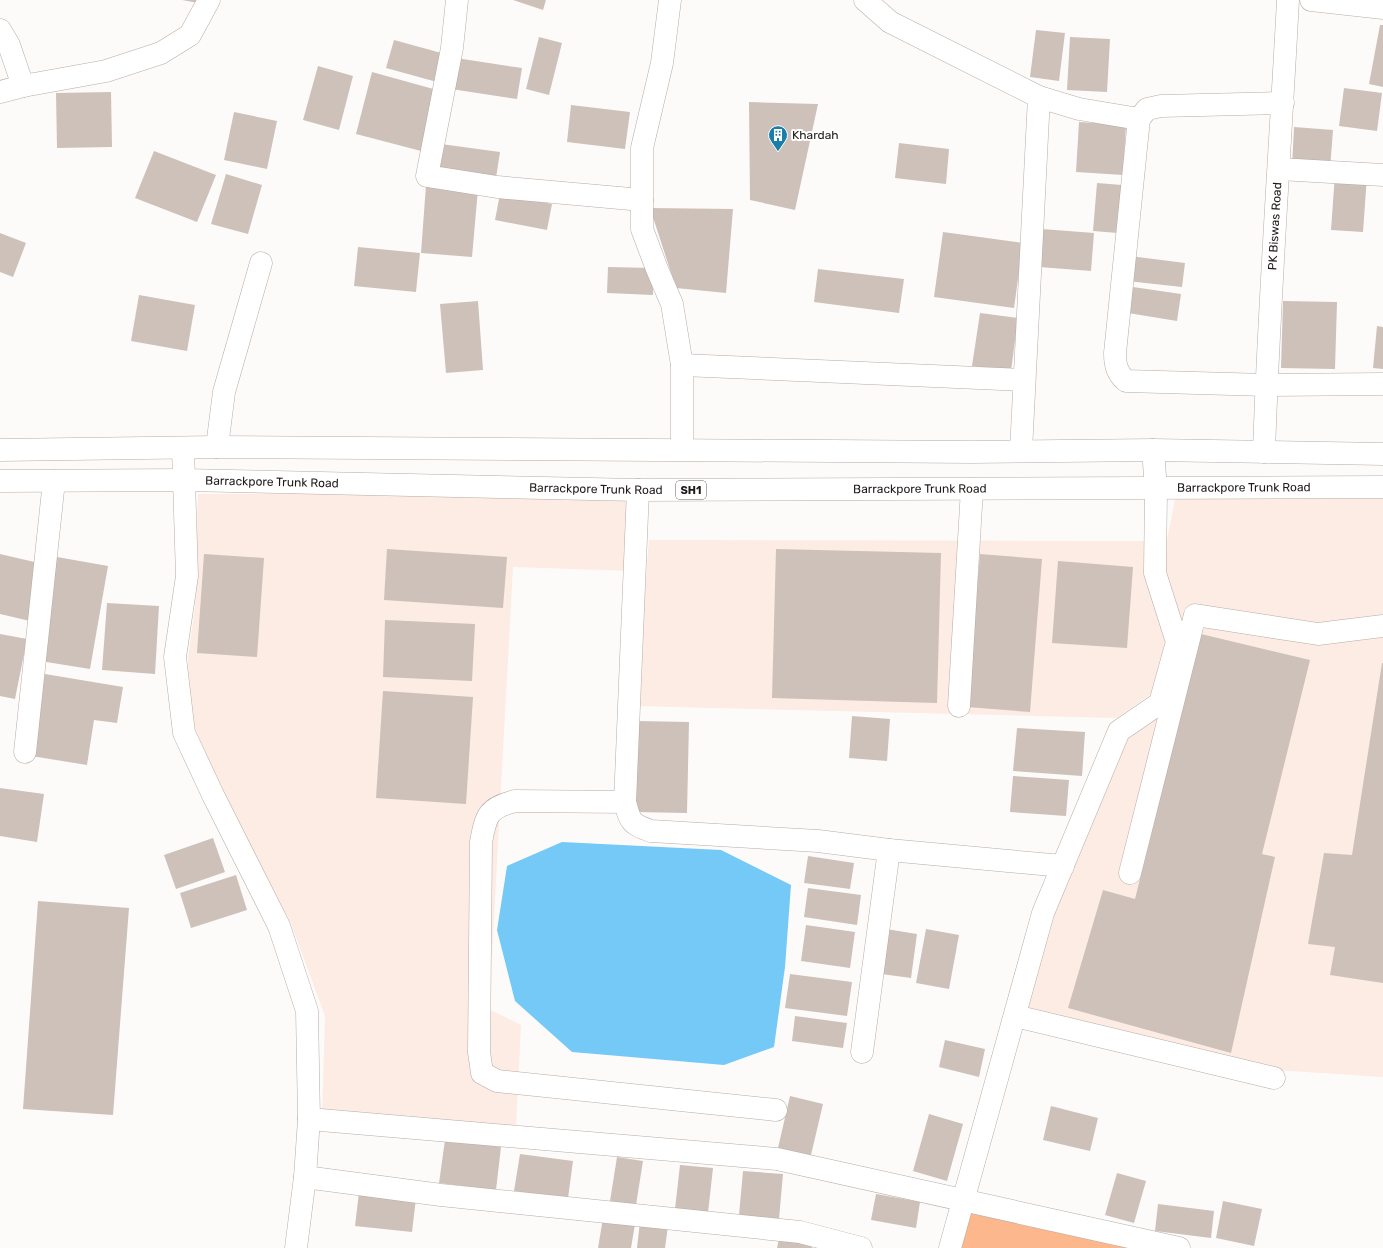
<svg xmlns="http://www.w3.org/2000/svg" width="1383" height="1248" viewBox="0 0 1383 1248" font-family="Rubik,sans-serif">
	<rect width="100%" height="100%" fill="#fdfbf9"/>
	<g fill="#fcece3">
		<path d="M1383 476V1077L1275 1070 1027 1007 1058 901 1124 739 1161 714 1185 635 1162 566 1176 494Z"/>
		<path d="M633 490 632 571 513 567 489 1009 521 1025 516 1127 322 1115 325 1016 290 921 189 734 188 657 195 607 198 494 518 493Z"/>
		<path d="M649 540 1153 541 1146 575 1166 645 1155 691 1117 718 635 706Z"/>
	</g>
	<path fill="#fcb78d" d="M968 1213 1129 1248H959Z"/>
	<path fill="#75c9f6" d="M562 842 721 850 791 885 785 967 774 1047 724 1065 572 1052 515 1001 497 930 507 866Z"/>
	<g fill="#cdc1ba">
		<path d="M182 0H199L198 3Z"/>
		<path d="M513 0H546L543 10Z"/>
		<path d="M1380 25H1383V87L1369 84Z"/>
		<path d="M1036 30 1065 33 1059 81 1030 77Z"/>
		<path d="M539 37 562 43 549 95 526 89Z"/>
		<path d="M1070 37 1110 39 1107 92 1067 90Z"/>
		<path d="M394 40 445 54 437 82 386 68Z"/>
		<path d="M456 58 522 68 517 99 451 89Z"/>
		<path d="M318 66 353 76 339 130 303 120Z"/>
		<path d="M372 72 437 90 421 151 356 134Z"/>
		<path d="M1344 88 1382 93 1377 131 1339 126Z"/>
		<path d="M111 92 112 147 57 148 56 93Z"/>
		<path d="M749 102 818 104 795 210 750 200Z"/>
		<path d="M571 105 630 112 625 149 567 142Z"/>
		<path d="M234 112 277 121 267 169 224 160Z"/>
		<path d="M1079 122 1126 125 1123 175 1076 172Z"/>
		<path d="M1294 127 1333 130 1330 169 1292 167Z"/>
		<path d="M899 143 949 149 946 184 895 178Z"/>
		<path d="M441 144 500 152 495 184 437 175Z"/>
		<path d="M154 151 216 175 197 222 135 198Z"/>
		<path d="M226 174 262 185 248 234 211 224Z"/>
		<path d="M1335 174 1367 176 1363 232 1331 230Z"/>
		<path d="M1097 183 1122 185 1118 233 1093 231Z"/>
		<path d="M426 185 478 189 472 257 421 253Z"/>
		<path d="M500 194 552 204 547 230 495 220Z"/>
		<path d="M650 208 733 209 726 293 676 288Z"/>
		<path d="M1042 229 1094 233 1091 271 1039 267Z"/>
		<path d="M943 232 1023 243 1014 308 934 297Z"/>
		<path d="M0 233 26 243 13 277 0 272Z"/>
		<path d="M358 247 420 253 416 292 354 286Z"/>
		<path d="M1130 256 1185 263 1182 287 1127 281Z"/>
		<path d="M608 267 653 268V295L607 293Z"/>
		<path d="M818 269 904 279 899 313 814 302Z"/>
		<path d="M1126 286 1181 294 1177 321 1122 312Z"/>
		<path d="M139 295 195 305 187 351 131 341Z"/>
		<path d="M478 301 483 370 446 373 440 304Z"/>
		<path d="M1283 301 1337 302 1335 369 1281 368Z"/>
		<path d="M980 313 1018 318 1011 371 972 366Z"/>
		<path d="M1377 326 1383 327V369L1373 368Z"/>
		<path d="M387 549 507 557 503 608 384 600Z"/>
		<path d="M776 549 941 553 937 703 772 698Z"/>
		<path d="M0 554 43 564 30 621 0 614Z"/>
		<path d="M204 554 264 558 257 657 197 653Z"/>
		<path d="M980 554 1042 559 1030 712 967 707Z"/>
		<path d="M57 557 108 566 90 669 40 661Z"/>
		<path d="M1058 561 1133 567 1127 648 1052 643Z"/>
		<path d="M107 603 159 606 155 674 102 670Z"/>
		<path d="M385 620 475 624 472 681 383 677Z"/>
		<path d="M0 634 27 639 15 699 0 696Z"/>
		<path d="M1201 634 1310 660 1262 854 1275 857 1231 1053 1068 1008 1103 890 1135 899Z"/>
		<path d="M1382 663H1383V983L1330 975 1335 947 1308 944 1324 853 1352 855Z"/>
		<path d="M39 673 123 687 117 723 94 720 87 765 25 755Z"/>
		<path d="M383 691 473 697 466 804 376 798Z"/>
		<path d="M852 716 890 719 887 761 849 758Z"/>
		<path d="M636 721 689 722 687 813 634 812Z"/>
		<path d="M1017 728 1085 732 1082 776 1013 771Z"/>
		<path d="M1013 776 1069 780 1066 816 1010 812Z"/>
		<path d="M0 788 44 794 37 842 0 836Z"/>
		<path d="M213 838 225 872 176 889 164 855Z"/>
		<path d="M808 856 854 863 850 889 804 883Z"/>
		<path d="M236 875 247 910 191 928 180 893Z"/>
		<path d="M808 888 861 895 857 925 804 917Z"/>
		<path d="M38 901 129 908 113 1115 23 1109Z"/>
		<path d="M806 925 855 932 850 968 801 961Z"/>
		<path d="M880 928 917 934 911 978 874 973Z"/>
		<path d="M926 929 959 935 949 989 916 983Z"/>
		<path d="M790 974 852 982 847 1016 785 1008Z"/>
		<path d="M795 1016 847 1023 843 1048 792 1041Z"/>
		<path d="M945 1040 985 1049 979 1077 939 1067Z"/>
		<path d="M790 1096 823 1104 811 1155 778 1148Z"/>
		<path d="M1051 1106 1098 1118 1090 1151 1043 1140Z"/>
		<path d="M929 1114 963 1124 947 1181 913 1171Z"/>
		<path d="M445 1140 501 1147 496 1190 439 1183Z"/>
		<path d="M520 1154 573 1161 568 1198 514 1191Z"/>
		<path d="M617 1157 643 1161 636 1205 610 1201Z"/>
		<path d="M680 1165 713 1168 708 1213 675 1209Z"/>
		<path d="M743 1171 783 1174 779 1219 739 1215Z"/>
		<path d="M1117 1173 1146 1181 1134 1223 1105 1215Z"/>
		<path d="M359 1192 416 1198 412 1232 355 1226Z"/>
		<path d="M876 1194 920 1202 916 1228 871 1220Z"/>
		<path d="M1223 1201 1262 1209 1254 1246 1216 1238Z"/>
		<path d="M1158 1204 1214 1211 1211 1238 1155 1231Z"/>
		<path d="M603 1218 635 1224 631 1248H598Z"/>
		<path d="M640 1221 668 1226 665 1248H637Z"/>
		<path d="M779 1239 813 1244 812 1248H777Z"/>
	</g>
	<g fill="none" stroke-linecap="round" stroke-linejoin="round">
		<g stroke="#b7aca5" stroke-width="23">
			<g id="minor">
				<path d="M457 0 452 48 427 176 497 187 642 200"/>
				<path d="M670 0 662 63 642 148V229L657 269 672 304 682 365V449"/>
				<path d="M865 0 890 22 1039 97 1079 109 1139 119"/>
				<path d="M1311 0 1383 8"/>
				<path d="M0 30 9 45 23 86"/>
				<path d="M0 92 23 86 106 71 161 53 190 35 209 0"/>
				<path d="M1283 103 1161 106 1147 109 1139 119 1115 353C1115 365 1117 373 1126 381L1266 385 1383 384"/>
				<path d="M1279 169 1383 175"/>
				<path d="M682 365 1024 380"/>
				<path d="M217 447 224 392 261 263"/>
				<path d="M183 448 187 576 175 657 184 733 213 795 279 926 307 1011 309 1119 305 1177 296 1248"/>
				<path d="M1021 451 1039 97"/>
				<path id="s1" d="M1264 452C1269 301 1280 151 1288 0"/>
				<path d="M638 490 625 802C630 822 631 824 651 831L818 841 889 850 1063 866"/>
				<path d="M959 706 972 489"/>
				<path d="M25 752 54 481"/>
				<path d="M625 802 515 801C488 808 486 815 481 842L479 1052 482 1073 497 1081 776 1110"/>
				<path d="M1130 873 1195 615 1318 634 1383 626"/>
				<path d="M1015 1016 1274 1078"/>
				<path d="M862 1052 889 850"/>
				<path d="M309 1119 777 1159 1179 1248"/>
				<path d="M305 1177 441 1195 800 1232 861 1248"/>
				<path d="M950 1248 1043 913 1119 731 1160 703 1177 642 1155 573 1156 489 1153 450"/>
			</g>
		</g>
		<g stroke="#b7aca5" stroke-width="23">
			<g id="major">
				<path d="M0 450 217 447 971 452 1153 450 1383 454"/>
				<path id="s2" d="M0 481 184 480 638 490 1383 487"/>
			</g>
		</g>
		<use href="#minor" stroke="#fff" stroke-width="22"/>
		<use href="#major" stroke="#fff" stroke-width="22"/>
	</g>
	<defs>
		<g id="building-pin" transform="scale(1)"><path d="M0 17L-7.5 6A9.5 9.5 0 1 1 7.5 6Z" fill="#1b7da9" stroke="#fff"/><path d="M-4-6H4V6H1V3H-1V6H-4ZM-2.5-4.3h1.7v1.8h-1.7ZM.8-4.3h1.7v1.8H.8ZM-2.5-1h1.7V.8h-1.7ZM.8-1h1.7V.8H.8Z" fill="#fff"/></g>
	</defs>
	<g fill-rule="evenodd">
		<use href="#building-pin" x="778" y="135"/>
	</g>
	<g text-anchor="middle" stroke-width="4" stroke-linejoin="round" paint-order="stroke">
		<rect fill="#fff" stroke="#625f5d" stroke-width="1" x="676" y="481" width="30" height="18" rx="3"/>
		<g font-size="11" font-weight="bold" fill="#1f1a18">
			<text x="691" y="494">SH1</text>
		</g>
		<g font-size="12" fill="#1f1a18" stroke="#fff" text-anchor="start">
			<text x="792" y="139">Khardah</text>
		</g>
		<g font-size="12" fill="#1f1a18" stroke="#fff">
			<text dy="4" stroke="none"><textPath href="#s1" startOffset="226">PK Biswas Road</textPath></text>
			<text dy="4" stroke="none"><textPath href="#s2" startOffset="272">Barrackpore Trunk Road</textPath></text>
			<text dy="4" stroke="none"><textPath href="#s2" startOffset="1244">Barrackpore Trunk Road</textPath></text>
			<text dy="4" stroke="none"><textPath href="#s2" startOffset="596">Barrackpore Trunk Road</textPath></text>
			<text dy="4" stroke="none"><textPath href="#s2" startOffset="920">Barrackpore Trunk Road</textPath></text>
		</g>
	</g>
</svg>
